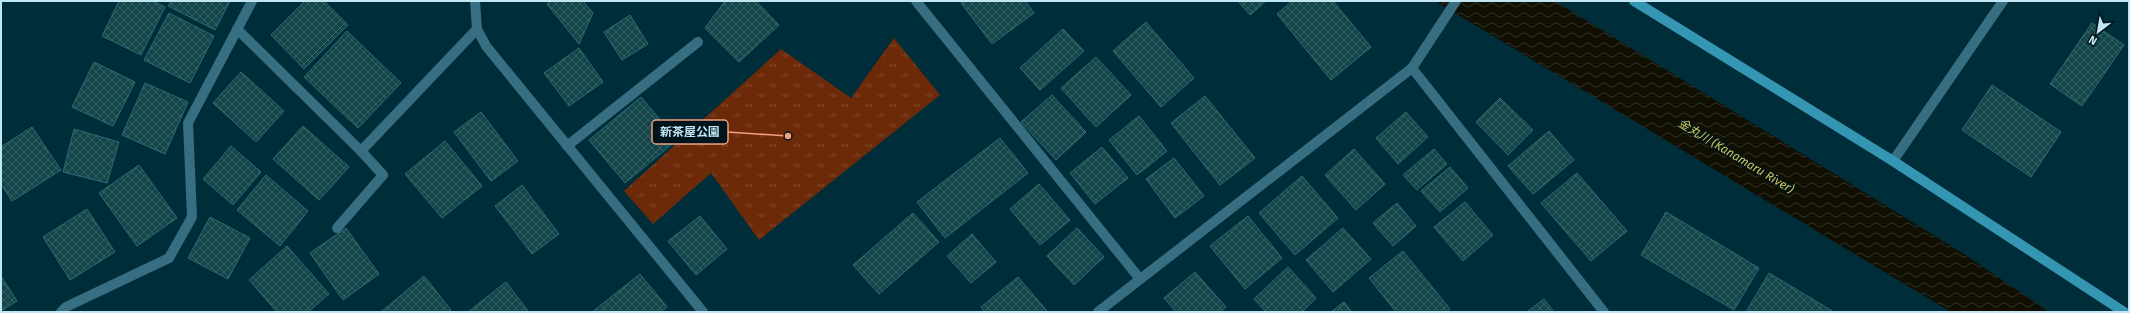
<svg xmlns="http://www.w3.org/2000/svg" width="2130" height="313" viewBox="0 0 2130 313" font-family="'Fira Sans','Noto Sans JP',sans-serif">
	<defs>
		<pattern id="grass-tufts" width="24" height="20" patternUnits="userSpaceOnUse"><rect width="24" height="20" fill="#6d2a09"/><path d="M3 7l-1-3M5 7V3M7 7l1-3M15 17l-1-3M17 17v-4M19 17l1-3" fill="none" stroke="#80492d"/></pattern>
		<pattern id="water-waves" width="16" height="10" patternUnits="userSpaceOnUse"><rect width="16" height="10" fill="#110f02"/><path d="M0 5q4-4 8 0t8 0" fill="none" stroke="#323228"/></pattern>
		<pattern id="building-cross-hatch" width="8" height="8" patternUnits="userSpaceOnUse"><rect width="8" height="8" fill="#134549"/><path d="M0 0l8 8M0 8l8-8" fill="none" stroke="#346064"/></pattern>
	</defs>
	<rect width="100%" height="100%" fill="#002d3a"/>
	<path fill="url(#grass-tufts)" d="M894 38 940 95 759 240 711 173 653 224 624 191 781 49 851 98Z"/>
	<path fill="url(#water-waves)" d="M1435 1H1555L1967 256 2049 312H1951Z"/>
	<g fill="url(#building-cross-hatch)" stroke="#286e74">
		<path d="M119 1H153L165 7 141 55 102 36Z"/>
		<path d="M171 1H230L215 30 168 6Z"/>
		<path d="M305 1H324L348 25 304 69 271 35Z"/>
		<path d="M551 1H583L593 13 579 44 547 4Z"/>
		<path d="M725 1H756L779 25 739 62 705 28Z"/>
		<path d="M964 1H1025L1034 13 992 44 961 3Z"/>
		<path d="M1238 1H1266L1250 15Z"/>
		<path d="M1292 1H1333L1371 47 1331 80 1277 14Z"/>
		<path d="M169 13 214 36 190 83 144 60Z"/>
		<path d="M630 15 648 44 622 60 604 32Z"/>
		<path d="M1146 22 1194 78 1161 107 1113 51Z"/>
		<path d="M2092 23 2124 45 2082 106 2050 84Z"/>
		<path d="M1063 29 1084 51 1040 90 1020 68Z"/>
		<path d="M347 31 401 83 358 128 304 77Z"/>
		<path d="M579 48 603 82 569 106 544 73Z"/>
		<path d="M1096 57 1131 95 1096 127 1061 88Z"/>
		<path d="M94 62 135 82 113 126 72 107Z"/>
		<path d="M241 72 284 111 256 142 213 103Z"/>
		<path d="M145 83 188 102 165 154 122 135Z"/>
		<path d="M1992 85 2061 132 2031 177 1962 130Z"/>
		<path d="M1052 95 1086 132 1056 160 1021 122Z"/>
		<path d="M1205 96 1255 158 1220 185 1171 123Z"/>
		<path d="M641 97 677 140 625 183 589 140Z"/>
		<path d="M1500 98 1533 130 1508 155 1476 122Z"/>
		<path d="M481 112 518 161 491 181 454 132Z"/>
		<path d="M1406 112 1428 137 1398 164 1376 138Z"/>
		<path d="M1139 116 1167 151 1137 175 1109 140Z"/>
		<path d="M303 126 349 167 319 200 273 159Z"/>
		<path d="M32 127 61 170 12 201 1 184V147Z"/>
		<path d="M74 129 119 142 107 183 63 172Z"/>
		<path d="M1549 131 1574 160 1533 194 1508 166Z"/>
		<path d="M1000 138 1028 173 945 238 917 202Z"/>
		<path d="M445 141 482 186 442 218 405 174Z"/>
		<path d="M231 146 261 172 233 205 203 179Z"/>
		<path d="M1102 147 1128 178 1095 204 1070 173Z"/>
		<path d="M1354 149 1385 184 1356 210 1325 175Z"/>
		<path d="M1434 149 1447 164 1417 190 1403 175Z"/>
		<path d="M1174 158 1204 196 1175 218 1146 179Z"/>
		<path d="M139 165 177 218 137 246 99 193Z"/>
		<path d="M1450 167 1468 188 1440 212 1421 191Z"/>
		<path d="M1577 173 1627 231 1591 261 1541 203Z"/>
		<path d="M266 175 308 211 280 246 237 210Z"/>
		<path d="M1302 176 1338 218 1295 255 1259 213Z"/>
		<path d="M1039 184 1070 220 1040 245 1010 209Z"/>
		<path d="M522 185 559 234 532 254 495 206Z"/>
		<path d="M1465 202 1493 235 1463 261 1434 227Z"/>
		<path d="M1397 203 1416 226 1393 246 1373 223Z"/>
		<path d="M87 209 115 252 70 280 43 237Z"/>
		<path d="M1666 212 1759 268 1734 310 1641 255Z"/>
		<path d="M913 213 939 242 879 294 853 265Z"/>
		<path d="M700 216 727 249 696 275 668 241Z"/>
		<path d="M1248 216 1282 258 1245 289 1210 246Z"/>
		<path d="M210 217 250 238 228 279 188 258Z"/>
		<path d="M346 228 379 274 343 300 310 253Z"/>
		<path d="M1077 228 1104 257 1074 285 1047 256Z"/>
		<path d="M1343 228 1371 259 1333 292 1306 260Z"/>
		<path d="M972 234 996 262 971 283 947 256Z"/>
		<path d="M287 246 329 294 308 312H277L249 280Z"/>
		<path d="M1403 251 1450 309 1447 312H1396L1369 278Z"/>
		<path d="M1288 267 1316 298 1302 312H1266L1254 299Z"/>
		<path d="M1195 272 1226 307 1220 312H1176L1164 298Z"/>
		<path d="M1769 273 1834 312H1746Z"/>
		<path d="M640 274 667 307 661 312H592Z"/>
		<path d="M1 276 17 301 1 311Z"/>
		<path d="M424 276 451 310 448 312H381Z"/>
		<path d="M1018 277 1048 312H985L981 307Z"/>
		<path d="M506 282 529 312H468Z"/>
		<path d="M1544 299 1554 312H1527Z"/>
		<path d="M1344 302 1352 312H1331Z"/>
	</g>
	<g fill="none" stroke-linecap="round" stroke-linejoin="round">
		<path stroke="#376e81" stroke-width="10" d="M61 312 66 307 169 258 192 217 188 123 252 1"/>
		<g stroke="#376e81" stroke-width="10">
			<path d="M475 1 477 29 486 46 703 312"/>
			<path d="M916 1 1140 279"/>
			<path d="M237 29 361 151 477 29"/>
			<path d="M1412 68 1604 312"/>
			<path d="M567 146 698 42"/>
			<path d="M1893 161 2003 1"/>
			<path d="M337 228 383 175 361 151"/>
			<path d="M1098 312 1412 68 1456 1"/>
		</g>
		<path stroke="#3596b4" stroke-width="10" d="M1634 1 1893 161 2124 312"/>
	</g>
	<g text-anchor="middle" stroke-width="3" stroke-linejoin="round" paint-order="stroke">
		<g font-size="12" font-style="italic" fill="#d8ca52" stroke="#00141b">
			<text transform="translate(1736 156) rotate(31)" y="4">金丸川 (Kanamaru River)</text>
		</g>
	</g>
	<path fill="none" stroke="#f2a07f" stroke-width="1.5" d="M788 136L728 132"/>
	<circle fill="#f2a07f" stroke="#00141b" stroke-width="1.5" cx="788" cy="136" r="4"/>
	<rect fill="#00141b" stroke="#f2a07f" stroke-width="1.5" x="652" y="120" width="76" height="24" rx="4"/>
	<g font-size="12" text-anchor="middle" font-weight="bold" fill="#c1e6f4">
		<text x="690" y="136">新茶屋公園</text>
	</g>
	<rect width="2130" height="313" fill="none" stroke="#c1e6f4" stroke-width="4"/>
	<g transform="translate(2098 32) rotate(211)" stroke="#00141b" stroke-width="3" paint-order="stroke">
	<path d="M0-3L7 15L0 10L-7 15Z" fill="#c1e6f4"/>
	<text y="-6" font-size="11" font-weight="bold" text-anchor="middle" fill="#c1e6f4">N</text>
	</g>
</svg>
